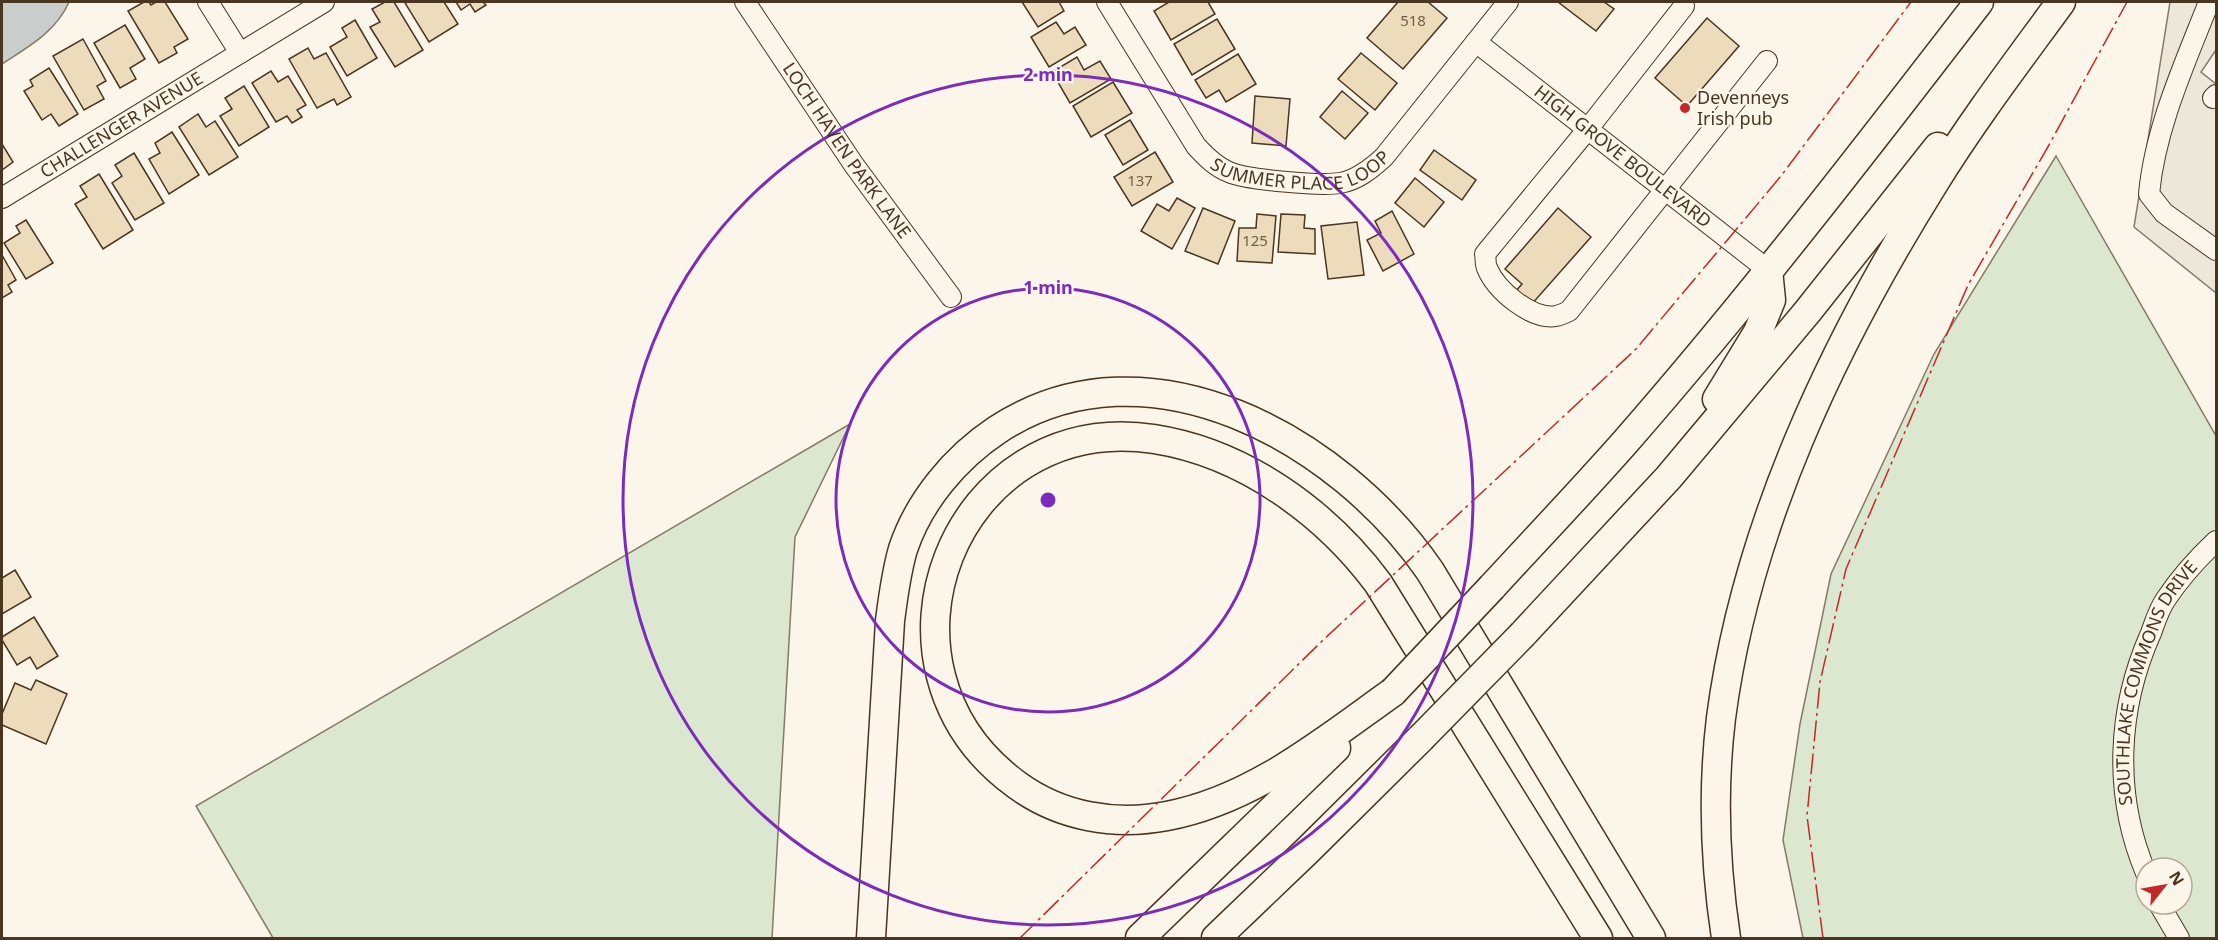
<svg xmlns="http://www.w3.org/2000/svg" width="2218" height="940" viewBox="0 0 2218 940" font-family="'Noto Sans',sans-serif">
	<rect width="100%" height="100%" fill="#fbf6e9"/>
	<g fill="#dce7d0" stroke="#887966" stroke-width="1.5" fill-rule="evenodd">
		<path d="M2056 156 2216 436V938H1803L1783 840 1800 724 1831 574 1934 354ZM2146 868H2182V904H2146Z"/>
		<path d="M850 424 795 537 772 938H273L196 806Z"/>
	</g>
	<path fill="#ede7d9" stroke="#887966" stroke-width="1.5" d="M2170 2H2216V50L2201 72 2216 84V293L2134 227Z"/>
	<path fill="#c9cecd" stroke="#887966" stroke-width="1.5" d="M2 2H69C56 32 28 47 2 64Z"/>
	<g fill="#ecdcbc" stroke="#4a3520" stroke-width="1.5">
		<path d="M144 2H149L151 5 156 2H165L188 39 174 47 177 53 159 63 128 11Z"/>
		<path d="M385 2H394L423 50 395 67 370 27 380 22 372 9Z"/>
		<path d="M408 2H444L458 24 429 42 405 3Z"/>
		<path d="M456 2H483L486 5 475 12 470 4 461 10Z"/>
		<path d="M1022 2H1059L1064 11 1038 27Z"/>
		<path d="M1169 2H1208L1215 14 1171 40 1154 11Z"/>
		<path d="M1398 2H1428L1447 18 1403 69 1367 38Z"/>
		<path d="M1558 2H1604L1614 9 1596 31Z"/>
		<path d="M1707 18 1739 46 1687 106 1655 78Z"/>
		<path d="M1217 19 1235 49 1192 75 1174 44Z"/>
		<path d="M355 20 377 58 347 76 330 47 347 37 342 28Z"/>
		<path d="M1056 22 1064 34 1075 27 1086 45 1049 67 1031 37Z"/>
		<path d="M125 25 145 59 130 68 136 79 120 88 94 43Z"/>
		<path d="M83 39 106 81 97 86 104 99 84 110 53 56Z"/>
		<path d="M308 48 314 59 326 53 351 97 337 105 334 99 317 108 289 59Z"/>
		<path d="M1361 53 1397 83 1375 110 1338 79Z"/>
		<path d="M1238 54 1256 84 1226 102 1219 90 1206 98 1195 80Z"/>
		<path d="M1077 57 1084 70 1100 61 1111 79 1070 103 1052 72Z"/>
		<path d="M49 68 78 114 59 126 51 114 42 120 24 91 33 86 30 80Z"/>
		<path d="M271 71 278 82 288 76 306 105 297 110 302 117 292 123 287 116 276 122 252 83Z"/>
		<path d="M1113 82 1132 113 1091 137 1073 106Z"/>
		<path d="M244 86 269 127 239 146 220 116 232 109 225 98Z"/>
		<path d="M1342 91 1368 113 1345 139 1320 117Z"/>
		<path d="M1255 96 1290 99 1286 146 1252 143Z"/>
		<path d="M198 114 206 127 215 121 238 157 209 175 179 127Z"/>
		<path d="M1130 120 1148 150 1123 165 1105 135Z"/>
		<path d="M172 132 199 175 169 194 149 159 160 153 155 143Z"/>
		<path d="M2 144 13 162 2 170Z"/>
		<path d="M1434 150 1476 180 1462 200 1420 170Z"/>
		<path d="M1155 152 1173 182 1132 206 1114 177Z"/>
		<path d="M134 153 164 203 135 220 112 183 122 176 115 165Z"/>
		<path d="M99 174 133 230 103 249 75 204 87 197 80 186Z"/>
		<path d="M1415 178 1444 202 1424 227 1395 203Z"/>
		<path d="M1177 198 1195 208 1172 249 1141 231 1157 204 1169 211Z"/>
		<path d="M1203 208 1235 221 1218 264 1185 251Z"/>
		<path d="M1558 208 1591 237 1531 305 1516 291 1522 284 1505 269Z"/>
		<path d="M1392 211 1414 254 1383 271 1367 240 1381 233 1375 221Z"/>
		<path d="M1257 214 1276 216 1272 263 1237 261 1239 228H1256Z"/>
		<path d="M1281 214 1305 215 1304 228 1315 229V254L1278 252Z"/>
		<path d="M26 220 53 263 26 279 4 243 20 233 16 226Z"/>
		<path d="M1357 222 1364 275 1328 279 1321 226Z"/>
		<path d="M2 255 16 280 8 285 12 292 2 298Z"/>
		<path d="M15 570 31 597 2 614V578Z"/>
		<path d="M34 617 58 656 37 669 30 657 17 665 2 640V637Z"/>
		<path d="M36 680 67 694 46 744 2 725V714L15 683 31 690Z"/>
	</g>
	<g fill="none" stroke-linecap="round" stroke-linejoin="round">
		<g stroke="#4a3520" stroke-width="22">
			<g id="minor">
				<path d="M208 2 240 53"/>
				<path id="s1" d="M745 2 854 165 951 297"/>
				<path id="s2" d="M1107 2 1196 146C1206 157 1216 167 1229 172 1246 180 1321 186 1340 183 1357 180 1371 169 1384 157L1508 2"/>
				<path d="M2209 2C2185 63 2155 128 2149 194L2164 213 2216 250"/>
				<path d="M1684 6 1587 130 1485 254C1486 258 1485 264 1487 268 1496 290 1531 320 1556 316 1561 315 1565 313 1569 311L1767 61"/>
				<path id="s3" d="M1476 42 1768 270"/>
				<path d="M2213 98 2216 95"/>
				<path id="s4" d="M2 198 324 2"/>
				<path id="s5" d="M2146 873C2113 795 2117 709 2151 633 2155 622 2159 609 2166 599 2180 578 2198 558 2216 541"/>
				<path d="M2159 904 2179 938"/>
			</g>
		</g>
		<g stroke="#4a3520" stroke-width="31">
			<g id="highway">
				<path d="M1717 399 1758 332 1771 300 1768 270"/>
				<path d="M1492 587C1537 538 1583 490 1627 440 1750 299 1865 150 1979 2"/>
				<path d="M1523 634 1669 477 1808 311 1938 147"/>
				<path d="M1393 692C1324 741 1253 800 1167 816 1115 826 1061 817 1017 785 853 666 954 409 1154 439 1244 453 1325 512 1378 583L1598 938"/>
				<path d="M871 938 890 621C893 597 896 573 903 549 919 501 955 458 997 430 1148 331 1340 440 1430 571L1651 938"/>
				<path d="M1140 938 1336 748"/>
				<path d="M1216 938 1307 851 1421 738"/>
				<path d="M1726 938C1715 865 1712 792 1721 718 1746 527 1833 345 1934 183 1973 120 2018 61 2061 2"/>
			</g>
		</g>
		<use href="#minor" stroke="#fbf6e9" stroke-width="20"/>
		<use href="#highway" stroke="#fbf6e9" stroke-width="28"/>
		<g stroke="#4a3520" stroke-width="31" stroke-linecap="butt">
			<g id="highway-bridge">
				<path d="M1393 692 1492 587"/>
				<path d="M1421 738 1523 634"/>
			</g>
		</g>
		<use href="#highway-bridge" stroke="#fbf6e9" stroke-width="28"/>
		<g stroke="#c62828" stroke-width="1.5" stroke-dasharray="21 4.5 3 4.5" stroke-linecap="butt">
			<path d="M1020 938 1321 642 1636 349 1781 176 1911 2"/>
			<path d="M1823 938 1807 816 1820 682 1846 569 1968 285 2049 145 2127 2"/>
		</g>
	</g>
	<g fill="none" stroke="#7b2cbf" stroke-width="3">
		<circle cx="1048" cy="500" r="212"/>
		<circle cx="1048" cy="500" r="425"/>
	</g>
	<circle fill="#c62828" stroke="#fbf6e9" stroke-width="2" cx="1685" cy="108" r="6"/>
	<g text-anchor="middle" stroke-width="4.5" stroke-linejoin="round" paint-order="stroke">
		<g font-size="15" fill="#725f47">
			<text x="1413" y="26">518</text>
			<text x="1140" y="186">137</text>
			<text x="1255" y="246">125</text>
		</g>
		<g font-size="18" fill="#4a3520" stroke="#fbf6e9" text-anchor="start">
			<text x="1697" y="104">Devenneys<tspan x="1697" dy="21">Irish pub</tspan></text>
		</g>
		<g font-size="18" fill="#4a3520" stroke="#fbf6e9">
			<text dy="6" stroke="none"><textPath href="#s4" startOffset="140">CHALLENGER AVENUE</textPath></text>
			<text dy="6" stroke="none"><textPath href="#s1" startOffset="180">LOCH HAVEN PARK LANE</textPath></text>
			<text dy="6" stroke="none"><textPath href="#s2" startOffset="286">SUMMER PLACE LOOP</textPath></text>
			<text dy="6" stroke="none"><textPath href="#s3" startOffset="186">HIGH GROVE BOULEVARD</textPath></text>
			<text dy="6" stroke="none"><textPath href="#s5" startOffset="200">SOUTHLAKE COMMONS DRIVE</textPath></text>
		</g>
	</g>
	<circle cx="1048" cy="500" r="9" fill="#7b2cbf" stroke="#fbf6e9" stroke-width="3"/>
	<g font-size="18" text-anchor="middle" font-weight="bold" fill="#7b2cbf" stroke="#fbf6e9" stroke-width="4.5" stroke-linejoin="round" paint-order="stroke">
		<text x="1048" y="81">2 min</text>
		<text x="1048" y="294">1 min</text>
	</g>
	<rect width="2218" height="940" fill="none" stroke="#4a3520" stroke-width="6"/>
	<g transform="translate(2164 886) rotate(59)"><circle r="28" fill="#fbf6e9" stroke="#b4a999" stroke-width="1.5"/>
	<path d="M0-4.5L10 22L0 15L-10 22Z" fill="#c62828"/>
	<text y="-9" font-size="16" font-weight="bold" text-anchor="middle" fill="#4a3520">N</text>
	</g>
</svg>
